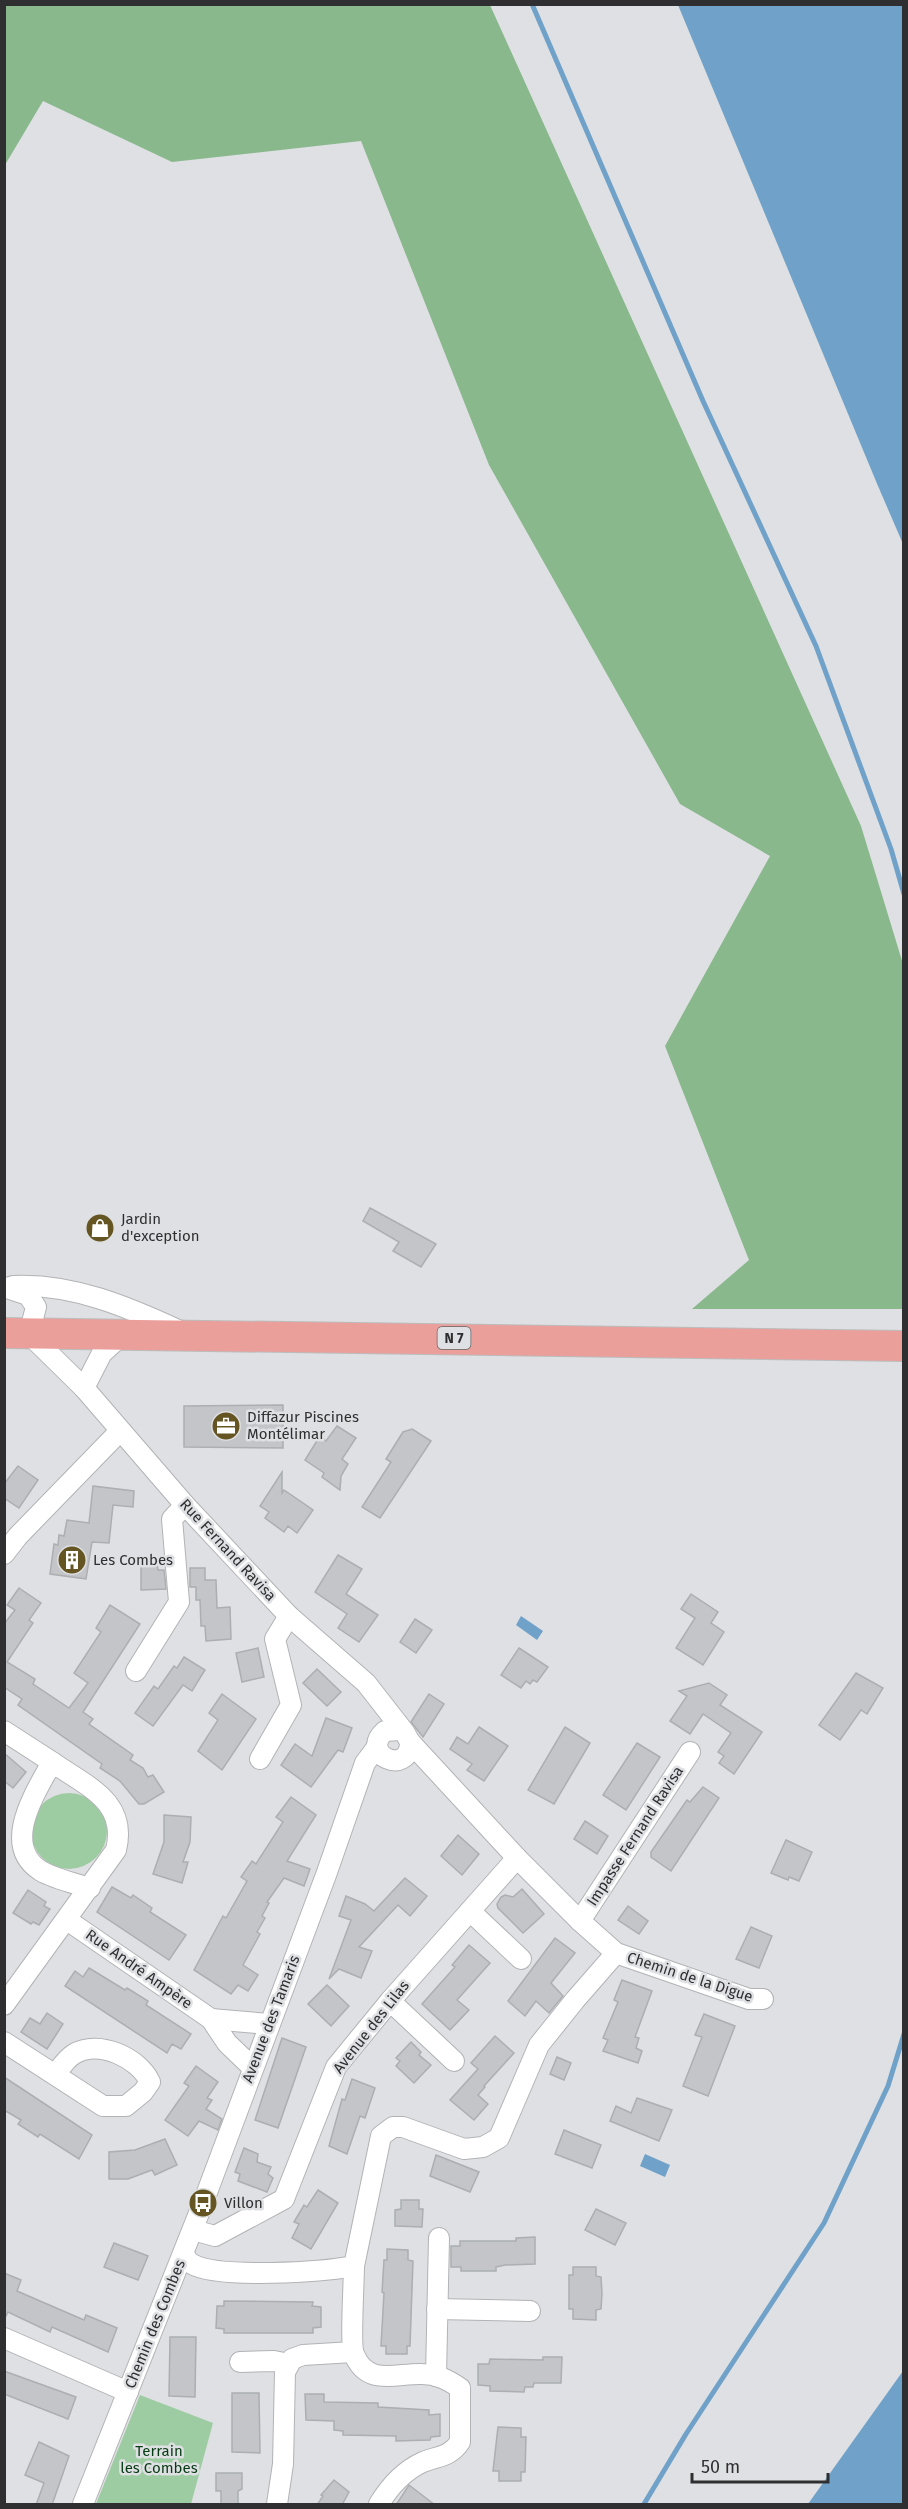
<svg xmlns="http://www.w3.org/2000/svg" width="908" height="2509" viewBox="0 0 908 2509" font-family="'Fira Sans',sans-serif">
	<rect width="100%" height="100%" fill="#dfe0e3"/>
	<g fill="#9ecca2">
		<circle cx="69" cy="1831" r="38"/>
		<path d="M140 2395 213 2423 191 2504H96Z"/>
	</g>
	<path fill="#89b88d" d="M5 4 490 5 861 826 903 964V1309H692L749 1260 665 1046 770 856 680 804 489 465 361 141 172 162 43 101 5 165Z"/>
	<g fill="#70a2c9">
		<path d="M678 5H903V544L878 486Z"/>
		<path d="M521 1616 543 1631 537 1640 516 1625Z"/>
		<path d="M645 2154 670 2165 665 2177 640 2166Z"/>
		<path d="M903 2371V2504H808Z"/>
	</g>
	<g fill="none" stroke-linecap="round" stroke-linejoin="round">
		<g stroke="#70a2c9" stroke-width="5">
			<path d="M532 4 703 401 816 646 891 849 904 894"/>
			<path d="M644 2504 686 2434 824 2223 888 2086 904 2034"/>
		</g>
	</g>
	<g fill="#c3c5c8" stroke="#acaeb1" stroke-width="1.5">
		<path d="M370 1208 436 1244 421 1267 393 1251 399 1242 363 1221Z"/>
		<path d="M283 1405V1448L184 1447V1406Z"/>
		<path d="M337 1426 356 1438 342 1459 348 1464 341 1476 340 1490 322 1477 324 1473 305 1460 320 1436 326 1441Z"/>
		<path d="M412 1429 431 1441 380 1518 362 1507 391 1462 386 1459 403 1432Z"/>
		<path d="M18 1466 38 1480 19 1508 4 1498V1484Z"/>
		<path d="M282 1472V1493L284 1490 313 1510 297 1533 288 1526 284 1532 265 1518 269 1512 260 1506Z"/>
		<path d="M93 1486 134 1491 133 1507 113 1505 109 1543 92 1542 86 1579 50 1574 54 1544 58 1545 59 1535 64 1536 67 1520 89 1523Z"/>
		<path d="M338 1555 362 1569 346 1594 378 1615 359 1642 338 1628 347 1614 315 1592Z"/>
		<path d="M156 1558 158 1570H164L166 1589 141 1590V1559Z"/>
		<path d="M190 1568H205V1580H216L217 1608 230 1607 231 1639 206 1641 205 1626H201L200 1600H196V1587H190Z"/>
		<path d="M19 1588 41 1603 29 1620 33 1623 7 1662 35 1679 33 1684 69 1708 88 1683 74 1673 101 1632 96 1628 110 1605 140 1624 83 1712 93 1719 89 1724 133 1755 130 1760 143 1768 148 1777 153 1775 164 1792 144 1804H139L120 1781 100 1768 102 1764 18 1705 22 1699 4 1687V1624L15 1610 7 1605Z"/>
		<path d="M691 1594 718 1612 711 1623 724 1632 703 1665 676 1648 695 1618 681 1609Z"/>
		<path d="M415 1619 432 1630 416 1653 400 1642Z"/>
		<path d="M258 1648 264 1677 242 1682 236 1653Z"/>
		<path d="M519 1648 548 1667 537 1682 533 1680 530 1684 526 1681 521 1688 501 1675Z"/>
		<path d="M184 1657 205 1670 192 1691 183 1685 153 1726 135 1713 154 1686 158 1689 174 1666 177 1668Z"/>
		<path d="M317 1669 341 1692 327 1706 303 1683Z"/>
		<path d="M856 1673 883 1688 867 1714 861 1710 840 1740 819 1725Z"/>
		<path d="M709 1683 727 1695 720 1705 762 1732 734 1774 719 1763 724 1756 718 1752 731 1733 703 1714 690 1734 670 1721 687 1696 679 1691Z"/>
		<path d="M222 1694 256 1719 222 1770 198 1751 218 1720 209 1713Z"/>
		<path d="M429 1694 444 1704 423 1737 411 1722Z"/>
		<path d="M326 1718 352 1728 343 1752 338 1750 311 1787 281 1765 295 1744 312 1756Z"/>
		<path d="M479 1727 508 1746 484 1781 467 1770 472 1764 450 1749 457 1737 468 1744Z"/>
		<path d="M565 1727 590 1743 554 1804 528 1790Z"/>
		<path d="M637 1743 660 1757 626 1810 603 1795Z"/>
		<path d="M4 1753 26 1772 13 1788 4 1781Z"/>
		<path d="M703 1787 719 1798 671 1871 651 1857V1852L687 1800 690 1802Z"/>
		<path d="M291 1797 316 1815 287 1861 310 1869 304 1886 284 1878 267 1902 269 1903 262 1916 265 1918 257 1932 260 1934 243 1965 258 1975 248 1991 238 1985 231 1994 194 1970 223 1916 226 1918 247 1881 241 1877 252 1861 256 1864 283 1822 276 1817Z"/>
		<path d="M164 1815 191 1817 190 1842 183 1862H188L182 1883 153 1874 164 1842Z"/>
		<path d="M585 1821 608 1836 597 1854 574 1839Z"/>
		<path d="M458 1835 479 1854 462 1875 441 1856Z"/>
		<path d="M786 1840 812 1852 799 1881 789 1877 788 1880 771 1873Z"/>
		<path d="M405 1878 427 1896 410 1916 398 1905 359 1947 372 1951 361 1978 339 1969 329 1979 351 1920 339 1916 346 1896 365 1904 374 1911Z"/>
		<path d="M112 1887 131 1898 133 1895 152 1908 150 1912 186 1935 169 1960 97 1912Z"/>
		<path d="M522 1889 544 1914 523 1933 498 1908 497 1904 501 1897 505 1895 513 1897Z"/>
		<path d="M28 1890 46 1902 44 1906 50 1909 39 1925 33 1922 31 1924 13 1913Z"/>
		<path d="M628 1906 648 1921 639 1934 618 1920Z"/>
		<path d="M751 1927 772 1936 759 1968 736 1959Z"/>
		<path d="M555 1938 575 1953 551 1983 563 1996 549 2013 536 2001 525 2016 508 2001Z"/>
		<path d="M469 1945 490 1963 457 2000 469 2010 450 2030 422 2004 455 1967 452 1965Z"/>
		<path d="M89 1968 125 1990 127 1988 148 2001 146 2005 191 2034 181 2049 172 2044 167 2053 65 1986 75 1971 83 1977Z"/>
		<path d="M622 1980 652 1991 635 2037 639 2038 636 2048 642 2051 638 2063 603 2051 608 2040 603 2038 618 2002 614 2000Z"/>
		<path d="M327 1985 349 2006 331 2026 308 2004Z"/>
		<path d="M47 2013 63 2024 47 2049 21 2032 30 2018 40 2024Z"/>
		<path d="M704 2014 735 2026 708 2096 683 2086 702 2037 695 2035Z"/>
		<path d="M495 2036 514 2053 484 2086 485 2087 478 2095 488 2104 474 2120 450 2100 478 2069 471 2063Z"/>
		<path d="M282 2038 306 2047 278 2128 255 2120Z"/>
		<path d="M411 2042 421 2052 419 2055 431 2065 414 2083 396 2066 400 2061 396 2058Z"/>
		<path d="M557 2057 571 2063 564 2080 550 2074Z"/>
		<path d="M196 2066 218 2082 207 2098 212 2100 206 2109 222 2119 218 2130 199 2121 188 2136 165 2120 189 2086 184 2083Z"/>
		<path d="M4 2077 92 2135 79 2159 40 2134 38 2137 18 2124 21 2120 4 2110Z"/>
		<path d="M352 2079 375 2088 365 2118 360 2116 347 2154 329 2146 342 2099 345 2100Z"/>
		<path d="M637 2098 672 2110 659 2141 610 2121 616 2106 631 2113Z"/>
		<path d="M564 2130 601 2145 592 2168 555 2154Z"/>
		<path d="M165 2139 177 2165 155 2175 152 2170 128 2179H109V2152L135 2150Z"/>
		<path d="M244 2148 258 2154 257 2162 271 2167 268 2174 273 2178 267 2192 238 2181 240 2174 235 2172Z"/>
		<path d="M436 2155 479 2172 470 2192 430 2176Z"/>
		<path d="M318 2190 338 2203 311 2249 292 2238 299 2224 294 2222 304 2205 307 2207Z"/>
		<path d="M401 2200H419V2209H423L422 2227 395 2226V2210L401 2209Z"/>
		<path d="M596 2209 626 2223 615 2245 585 2230Z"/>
		<path d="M535 2237V2264L505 2265 496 2267V2271H461V2267H451V2246H460V2241H516V2238Z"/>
		<path d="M114 2243 148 2256 138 2280 104 2267Z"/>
		<path d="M387 2249 408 2250V2260L413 2261 410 2346H407V2354H386V2346H381L384 2293 382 2292 384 2260H387Z"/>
		<path d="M573 2267H596V2276L601 2277 602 2294 601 2309 596 2310V2320L573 2319V2309H569V2275H573Z"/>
		<path d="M4 2273 21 2280 17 2291 84 2320 86 2315 117 2328 108 2352 52 2327 50 2332 8 2312 4 2320Z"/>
		<path d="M224 2301 313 2302 312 2306 321 2307V2327L313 2328V2333H224V2329L216 2328 217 2306H224Z"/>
		<path d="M170 2337H196L195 2397 169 2396Z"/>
		<path d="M543 2357H562L561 2383H534L533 2387H525L524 2392 490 2391V2386L478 2385V2364H489L490 2359 543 2360Z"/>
		<path d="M4 2371 76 2397 68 2419 4 2394Z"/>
		<path d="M232 2393H259L260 2453 232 2452Z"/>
		<path d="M305 2394H324V2402L378 2403V2407L429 2410V2415L440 2414V2436L431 2437 430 2440 396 2441V2436L343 2435V2431L334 2430V2421L306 2420Z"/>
		<path d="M498 2427 521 2428V2437H526L525 2472H521V2481H499V2471H493Z"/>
		<path d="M39 2442 69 2456 52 2505H36L44 2483 25 2475Z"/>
		<path d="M216 2473H242V2489L238 2491V2505H221V2491H216Z"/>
		<path d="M334 2480 349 2492 342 2505H317L323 2496 321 2495Z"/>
		<path d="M409 2485 435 2505H396Z"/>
	</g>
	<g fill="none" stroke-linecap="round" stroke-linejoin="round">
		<g stroke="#b2b3b6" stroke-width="22">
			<g id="minor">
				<path d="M13 1286C72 1283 128 1307 180 1331"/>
				<path d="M4 1287 28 1295 36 1307 29 1334 84 1388 185 1505 289 1616 366 1683 405 1733 410 1742C410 1777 358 1755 385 1731L400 1730"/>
				<path d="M84 1388 102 1353 123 1334"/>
				<path d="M4 1554 18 1536 120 1431"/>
				<path d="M136 1671 179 1602 172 1519 185 1505"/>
				<path d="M4 1731 52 1762"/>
				<path d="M410 1742 517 1858 580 1921 616 1953 749 1999H763"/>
				<path d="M260 1759 291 1705 275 1639 289 1616"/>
				<path d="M470 1911 521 1959"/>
				<path d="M67 1920 211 2019 227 2043 253 2068"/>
				<path d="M580 1921 690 1752"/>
				<path d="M390 2001 454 2061"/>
				<path d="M4 2005 116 1850C128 1801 86 1786 52 1762 36 1792 0 1845 41 1871 55 1879 74 1883 90 1888"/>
				<path d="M211 2019 269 2024"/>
				<path d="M4 2042 103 2106H126L143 2092 150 2082C139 2058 99 2039 74 2054 66 2059 61 2067 55 2075"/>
				<path d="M193 2230 215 2236 284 2199 336 2067 390 2001 517 1858"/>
				<path d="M184 2254C186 2258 188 2262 192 2264 218 2279 323 2272 354 2266L381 2136 393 2127H403L464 2149 483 2147 499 2138 539 2045 575 2000 616 1953"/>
				<path d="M354 2266C354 2281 350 2345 354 2354 367 2387 396 2373 422 2374 437 2374 448 2380 460 2388V2442C450 2457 438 2456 423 2462 403 2471 390 2486 379 2504"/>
				<path d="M437 2309 530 2311"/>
				<path d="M4 2338 128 2392"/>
				<path d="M240 2362 274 2361 289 2364"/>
				<path d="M436 2376 439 2238"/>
				<path d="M83 2504 203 2203 326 1875 365 1763 377 1747"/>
				<path d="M277 2504 283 2464 285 2372 292 2359 303 2355 353 2352"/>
			</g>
		</g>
		<g stroke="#bcbcbd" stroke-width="32">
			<path id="primary" d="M4 1333 904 1346"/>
		</g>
		<use href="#minor" stroke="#fff" stroke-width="20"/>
		<use href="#primary" stroke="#eb9f9b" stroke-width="30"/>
	</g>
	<defs>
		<g id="shop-disc" transform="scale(1.5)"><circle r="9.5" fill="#655522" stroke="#dfe0e3"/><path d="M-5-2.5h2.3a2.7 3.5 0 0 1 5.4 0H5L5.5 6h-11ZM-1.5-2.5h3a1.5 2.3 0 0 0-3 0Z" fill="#fff"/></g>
		<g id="office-disc" transform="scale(1.5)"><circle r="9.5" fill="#655522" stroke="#dfe0e3"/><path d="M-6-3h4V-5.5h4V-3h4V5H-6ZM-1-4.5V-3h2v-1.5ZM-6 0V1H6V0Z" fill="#fff"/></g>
		<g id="building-disc" transform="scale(1.5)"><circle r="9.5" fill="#655522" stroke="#dfe0e3"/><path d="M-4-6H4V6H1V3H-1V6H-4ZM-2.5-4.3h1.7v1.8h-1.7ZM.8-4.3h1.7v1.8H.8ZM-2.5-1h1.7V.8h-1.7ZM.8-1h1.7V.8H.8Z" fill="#fff"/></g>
		<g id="bus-disc" transform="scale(1.5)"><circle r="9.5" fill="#655522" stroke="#dfe0e3"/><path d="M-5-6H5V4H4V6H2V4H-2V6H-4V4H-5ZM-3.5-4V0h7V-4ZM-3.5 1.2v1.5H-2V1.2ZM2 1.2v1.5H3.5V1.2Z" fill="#fff"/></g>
	</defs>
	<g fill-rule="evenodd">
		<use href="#shop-disc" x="100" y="1228"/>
		<use href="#office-disc" x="226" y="1426"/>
		<use href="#building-disc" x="72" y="1560"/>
		<use href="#bus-disc" x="203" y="2203"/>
	</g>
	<g text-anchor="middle" stroke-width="5" stroke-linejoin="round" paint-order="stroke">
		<rect fill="#dfe0e3" stroke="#646466" stroke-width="1.5" x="437.5" y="1327" width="33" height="22" rx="4.5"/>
		<g font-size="14" font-weight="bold" fill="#2f2f31">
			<text x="454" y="1343">N 7</text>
		</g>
		<g font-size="15" fill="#2f2f31" stroke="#dfe0e3" text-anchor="start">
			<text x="121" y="1224">Jardin<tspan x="121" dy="17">d'exception</tspan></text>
			<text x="247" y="1422">Diffazur Piscines<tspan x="247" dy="17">Montélimar</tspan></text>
			<text x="93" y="1565">Les Combes</text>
			<text x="224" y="2208">Villon</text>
		</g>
		<g font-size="15" fill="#2f2f31" stroke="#dfe0e3">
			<text transform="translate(228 1550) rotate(47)" y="5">Rue Fernand Ravisa</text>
			<text transform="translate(635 1836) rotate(-57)" y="5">Impasse Fernand Ravisa</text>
			<text transform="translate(139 1969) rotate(35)" y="5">Rue André Ampère</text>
			<text transform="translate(690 1977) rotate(18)" y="5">Chemin de la Digue</text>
			<text transform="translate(271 2019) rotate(-69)" y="5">Avenue des Tamaris</text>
			<text transform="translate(371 2027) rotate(-52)" y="5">Avenue des Lilas</text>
			<text transform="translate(155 2324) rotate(-68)" y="5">Chemin des Combes</text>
		</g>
		<g font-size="15" fill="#063c13" stroke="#dfe0e3">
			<text x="159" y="2456">Terrain<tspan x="159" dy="17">les Combes</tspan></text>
		</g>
	</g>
	<rect width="908" height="2509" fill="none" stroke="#2f2f31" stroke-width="12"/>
	<path d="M692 2473v9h136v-9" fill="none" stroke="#2f2f31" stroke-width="3"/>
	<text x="701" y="2473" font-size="18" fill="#2f2f31" stroke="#dfe0e3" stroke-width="4.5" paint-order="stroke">50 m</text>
</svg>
